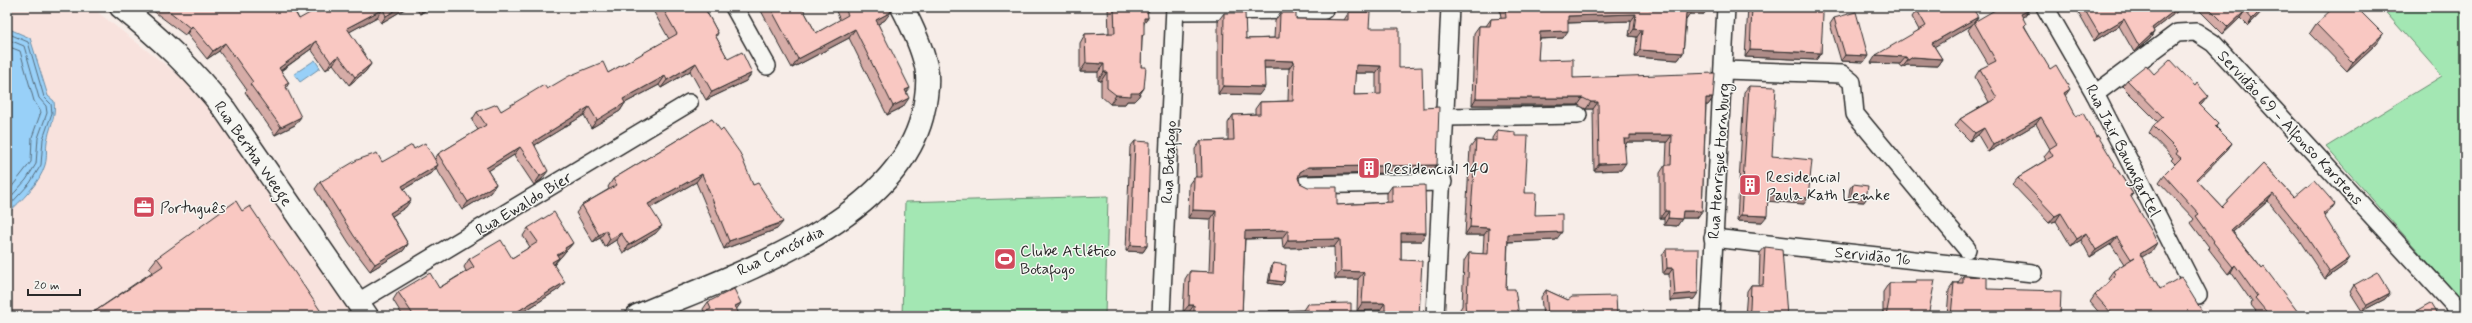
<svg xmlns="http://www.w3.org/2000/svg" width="2472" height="323" viewBox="0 0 2472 323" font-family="Mynerve,sans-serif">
	<rect width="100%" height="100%" fill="#f7ede8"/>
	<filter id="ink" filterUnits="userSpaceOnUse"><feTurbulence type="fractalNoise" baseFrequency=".025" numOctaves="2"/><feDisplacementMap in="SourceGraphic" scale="8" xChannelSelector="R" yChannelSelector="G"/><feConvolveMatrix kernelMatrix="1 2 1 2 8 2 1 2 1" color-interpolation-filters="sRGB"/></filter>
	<g filter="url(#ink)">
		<path fill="#f8e2dd" d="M7 7H91L208 98 355 316H7Z"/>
		<g fill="#a3e7b3" stroke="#67896f">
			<path d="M2381 7H2465V304L2326 147 2442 76Z"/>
			<path d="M1108 196 1105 316H902L905 202Z"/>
		</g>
		<g fill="#98d0f8" stroke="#6c8ea6">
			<path d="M7 28 30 38 48 96 54 101C56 116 51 124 48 137 45 147 48 155 45 165 40 183 21 201 7 214Z"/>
			<path d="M315 60 320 68 300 82 294 74Z"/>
		</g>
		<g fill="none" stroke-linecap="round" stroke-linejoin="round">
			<g stroke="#576d7d" stroke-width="1">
				<path d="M7 33 28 42 44 97 51 104 52 113 43 139 41 165 30 183 7 208"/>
				<path d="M7 39 24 46 39 98 46 106 47 113 38 138 36 164 26 180 7 201"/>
				<path d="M7 46 20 51 34 101 41 112 32 137 31 162 7 193"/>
			</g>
			<g stroke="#2b2b2b" stroke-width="20">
				<g id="street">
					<path d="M734 7 767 66"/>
					<path d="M2045 7 2095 94 2198 295"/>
					<path d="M1175 11 1324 10"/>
					<path d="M1724 70 1842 74 1852 82 1855 114 1967 249"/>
					<path d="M2095 94 2177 33 2196 32 2213 43 2464 316"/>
					<path d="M1445 117 1578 115"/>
					<path d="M1303 185 1443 182"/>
					<path d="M1713 238 2033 273"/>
					<path d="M358 302 689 103"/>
					<path d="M1161 316 1175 7"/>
					<path d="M1435 316 1450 7"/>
					<path d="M1710 316 1726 7"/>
				</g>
			</g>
			<g stroke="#2b2b2b" stroke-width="25">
				<g id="secondary">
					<path d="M121 7C161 39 193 69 225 110L367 316"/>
					<path d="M637 316C729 276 893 225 922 117 926 101 929 82 926 66 921 45 912 26 902 7"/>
				</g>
			</g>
			<use href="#street" stroke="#f6f6f2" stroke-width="17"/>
			<use href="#secondary" stroke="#f6f6f2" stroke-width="22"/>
		</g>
		<g fill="#d6aca7" stroke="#2b2b2b" fill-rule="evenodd">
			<path d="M148 7H297L294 9 299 19 319 12 327 7H408L381 23 377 17 349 32 371 64 365 72 349 85 333 64 326 70 311 49 281 71 289 83 286 88 295 125 275 135 245 92 247 90 219 51 207 59 187 34 185 35Z"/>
			<path d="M415 7H431L420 14Z"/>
			<path d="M651 7H704L718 33 716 37 728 59 746 81 706 100 690 71 661 88 659 85 625 103 620 111 591 128 584 115 535 145 542 179 534 185 514 155 488 171 496 184 490 193 462 210 436 168 433 172 404 189 406 207 392 216 408 244 403 251 370 271 349 243 315 189 320 182 382 162 414 149 435 159 438 154 478 130 472 120 477 112 501 111 547 89 608 73 669 39Z"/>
			<path d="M759 7H802L816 33 840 20 834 7H889L885 20 878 24 907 93 903 107 887 115 849 38 792 68Z"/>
			<path d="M1105 7H1151L1147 13 1148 18 1144 23 1142 39 1141 67 1144 88 1138 97 1134 101H1127L1125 104H1110L1101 96V81L1098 80V72H1080V43L1085 34 1109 33 1108 7Z"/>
			<path d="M1503 7H1648L1649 9 1704 14H1690L1686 20 1683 53 1678 60 1635 57 1637 37 1629 36 1631 21 1568 23 1563 38 1539 39 1538 60 1573 78 1713 98 1708 105H1706L1702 211 1697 218H1682L1677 226 1664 225V218H1660V173L1665 165H1666L1667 142H1627L1625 146 1621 170 1594 171 1593 109H1586L1578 105H1472L1474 33 1479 26H1486L1491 19H1501L1500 10Z"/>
			<path d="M1748 7H1822L1821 53 1816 60 1745 57Z"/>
			<path d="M2075 7H2183L2153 30 2154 32 2150 39 2134 52 2119 26 2094 41Z"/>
			<path d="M2196 7H2266L2248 26 2240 18 2223 34Z"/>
			<path d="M1917 10 1978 17 1974 22 2029 10 2023 18 2025 27 2076 116 2096 137 2133 194 2130 197 2152 251 2141 257 2160 289 2205 316H2102L2090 302 2095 295 2110 281 2108 278 2113 271 2124 264 2111 244 2090 257 2081 240 2071 246 2056 221 2049 223 2012 184 2018 177 2046 160 2044 156 2050 149 2036 124 1988 152 1978 135 1970 141 1955 126 1960 119 1989 102 1975 77 1980 69 1989 65 1968 30 1972 25 1934 46 1942 59 1937 66 1907 65 1902 68 1900 64 1871 63 1919 30 1912 17Z"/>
			<path d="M1349 12 1369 28 1399 68 1423 108 1437 165 1431 172 1303 175 1299 177 1300 183 1337 205 1387 202V193L1392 186 1421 241H1401V260L1419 316H1380V310L1357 311 1358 279H1335L1334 247 1283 248 1282 238 1245 239 1242 316H1189V312H1183L1185 279 1190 271 1209 272 1211 219 1188 218 1189 184 1194 177H1196L1195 149 1201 141 1228 140V123L1233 115 1255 114V109L1260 102 1288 101 1289 68H1264L1259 95 1218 94V21L1224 13 1246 39 1274 38 1275 21 1280 13 1296 19 1344 20ZM1355 73H1376V95H1354Z"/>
			<path d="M1834 18 1864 62 1841 61 1830 24Z"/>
			<path d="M2316 24 2377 43 2347 71 2310 33Z"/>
			<path d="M2154 74 2203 103 2200 105 2218 123 2216 127 2232 143 2227 150 2197 180 2222 207 2263 164 2294 197 2330 211 2324 216 2345 265 2325 279 2299 240 2268 201 2233 232 2262 269 2301 316H2260L2251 305 2252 302 2231 272 2228 274 2208 248 2209 247 2191 223 2194 219 2159 182 2164 175 2175 164 2171 160 2173 158 2149 133 2153 126 2158 122 2122 86 2127 80Z"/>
			<path d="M1749 86 1772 156 1804 204 1768 201 1762 222 1737 221 1744 92Z"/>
			<path d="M712 119 753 185 777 229 724 249 696 182 650 208 656 233 623 253 616 240 605 247 600 238 593 242 576 213 582 205 609 189 608 187 613 179Z"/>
			<path d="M1497 130 1515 136 1525 193 1535 215 1556 240 1508 242 1506 289 1519 316H1460V309L1462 306 1464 261 1469 253 1483 254 1484 235H1465L1470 148 1476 140 1492 141V138Z"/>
			<path d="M1135 141 1147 246 1143 252 1126 251 1130 147Z"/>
			<path d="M1853 184 1864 202 1848 201 1850 188Z"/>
			<path d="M242 211 324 316H90L91 314 152 272 149 268 157 258Z"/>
			<path d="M528 228 573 243 567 250 565 252 554 265 559 289 517 316H403L393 300 398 292 439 288 466 271 464 267 469 259 512 258 530 247 523 236Z"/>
			<path d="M1765 247 1787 316H1745L1747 291 1751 285H1759L1760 253Z"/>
			<path d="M1666 249 1694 299 1670 301 1669 274H1663L1662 256Z"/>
			<path d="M1273 263 1281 285 1268 283 1271 267Z"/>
			<path d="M1963 276 1987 289 2060 316H1947L1949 290 1954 283H1958V282Z"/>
			<path d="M1916 280 1928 316H1882L1883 310V292L1889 283H1914Z"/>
			<path d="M2354 285 2390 293 2385 299 2362 311 2350 292Z"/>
			<path d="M1546 290 1568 300 1617 316H1543L1541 297Z"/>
			<path d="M708 302 737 309 704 313 703 309Z"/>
			<path d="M1307 304 1351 316H1265L1269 311 1303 310Z"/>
		</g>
		<g fill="#ae8c88" stroke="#2b2b2b">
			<path d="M401 7H408L381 23 386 16Z"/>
			<path d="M425 7H431L420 14Z"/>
			<path d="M1691 7H1709L1704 14H1690L1686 20H1681Z"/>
			<path d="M2179 7H2183L2147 35 2152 28Z"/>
			<path d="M2264 7H2266L2248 26 2252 19Z"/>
			<path d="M1147 8H1151L1145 16Z"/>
			<path d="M383 9 377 17 342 36 347 28Z"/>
			<path d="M2029 10 2023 17 2016 22 2021 14Z"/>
			<path d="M2245 11 2240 18 2223 34 2228 27Z"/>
			<path d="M891 12 885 20 870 29 876 20Z"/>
			<path d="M1636 14 1631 21 1564 23 1568 16Z"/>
			<path d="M1978 17 1972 25 1927 51 1932 43Z"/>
			<path d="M1144 18H1148L1142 26Z"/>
			<path d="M2124 19 2119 26 2094 41 2099 34Z"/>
			<path d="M192 26 187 34 185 35 190 28Z"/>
			<path d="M855 29 849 38 792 68 798 59Z"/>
			<path d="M1634 29 1642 30 1637 37 1629 36Z"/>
			<path d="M1568 31 1563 38 1535 39 1540 32Z"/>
			<path d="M2154 32 2150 39 2134 52 2139 46Z"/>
			<path d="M2383 34 2377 43 2347 71 2353 62Z"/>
			<path d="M316 41 311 49 273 76 279 68Z"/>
			<path d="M225 43 219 51 207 59 213 51Z"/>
			<path d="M1640 50 1683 53 1678 60 1635 57Z"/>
			<path d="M1750 50 1821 53 1816 60 1745 57Z"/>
			<path d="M1845 55 1868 56 1864 62 1841 61Z"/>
			<path d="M1876 55 1906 57 1900 64 1871 63Z"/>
			<path d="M339 56 333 64 326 70 331 62Z"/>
			<path d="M1913 57 1942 59 1937 66 1907 65 1902 68 1908 60Z"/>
			<path d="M1264 60 1294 61 1289 68H1259Z"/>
			<path d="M696 63 690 71 661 88 667 80Z"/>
			<path d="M1086 63 1104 64 1098 72H1080Z"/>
			<path d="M371 64 365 72 349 85 355 77Z"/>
			<path d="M1356 65 1381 66 1376 73H1350Z"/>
			<path d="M1104 72H1107L1101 81 1098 80Z"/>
			<path d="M752 73 746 81 706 100 712 92Z"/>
			<path d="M665 76 659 85 625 103 620 111 591 128 597 120 623 99Z"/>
			<path d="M1223 86 1265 87 1259 95 1218 94Z"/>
			<path d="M910 88 904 96 905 90Z"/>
			<path d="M1144 88 1138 97 1134 101H1127L1125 104H1110L1116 95 1131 93Z"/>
			<path d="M2070 89 2065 96 2064 93Z"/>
			<path d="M2208 96 2203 103 2195 111 2199 104Z"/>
			<path d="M909 98 903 107 887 115 893 106Z"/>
			<path d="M1476 98H1583L1578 105H1472Z"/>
			<path d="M1706 98H1713L1708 105H1701Z"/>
			<path d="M1591 102H1598L1593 109H1586Z"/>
			<path d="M589 107 584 115 527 150 533 142Z"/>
			<path d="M301 117 295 125 275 135 281 127Z"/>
			<path d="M2041 117 2036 124 1988 152 1993 145Z"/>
			<path d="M1984 128 1978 135 1970 141 1975 133Z"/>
			<path d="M1630 135H1672L1667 142H1627L1625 146 1624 139Z"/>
			<path d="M2232 143 2227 150 2192 186 2196 179Z"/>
			<path d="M520 147 514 155 480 176 486 168Z"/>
			<path d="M1626 163 1621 170 1594 171 1599 164Z"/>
			<path d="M438 165 433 172 397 193 402 186Z"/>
			<path d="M1437 165 1431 172 1303 175 1294 180 1300 172 1308 167Z"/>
			<path d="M548 171 542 179 534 185 540 176Z"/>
			<path d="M702 174 696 182 643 212 648 204Z"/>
			<path d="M496 184 490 193 462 210 468 202Z"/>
			<path d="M2273 194 2268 201 2227 237 2231 230Z"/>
			<path d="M1768 195 1808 198 1804 204 1764 201Z"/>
			<path d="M1851 197 1866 199 1864 202 1848 201Z"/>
			<path d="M411 200 406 207 385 221 390 213Z"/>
			<path d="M2335 204 2330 211 2318 221 2323 214Z"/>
			<path d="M1193 210 1216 211 1211 219 1188 218Z"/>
			<path d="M1665 211H1669L1664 218H1660Z"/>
			<path d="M1683 211H1702L1697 218H1678Z"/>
			<path d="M2061 213 2056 221 2049 223 2055 216Z"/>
			<path d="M1741 215 1767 216 1762 222 1737 221Z"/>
			<path d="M1668 218 1682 219 1677 226 1664 225Z"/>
			<path d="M783 222 777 229 724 249 729 241Z"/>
			<path d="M662 226 656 233 623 253 629 245Z"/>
			<path d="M1470 227 1489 228 1484 235H1465Z"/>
			<path d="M606 230 600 238 593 242 599 235Z"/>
			<path d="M1288 230 1282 238 1240 239 1245 231Z"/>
			<path d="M1562 232 1556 240 1503 242 1508 234Z"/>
			<path d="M621 233 616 240 605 247 610 239Z"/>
			<path d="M1401 233H1426L1421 241H1396Z"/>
			<path d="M2086 233 2081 240 2071 246 2077 239Z"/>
			<path d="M2117 237 2111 244 2090 257 2096 250Z"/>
			<path d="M1340 239 1334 247 1283 248 1288 240Z"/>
			<path d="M573 243 567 250 565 252 560 258 558 259 553 266 547 270 557 255 565 248Z"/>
			<path d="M2157 243 2152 251 2134 262 2140 254Z"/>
			<path d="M408 244 403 251 370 271 375 264Z"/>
			<path d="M1131 245 1147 246 1143 252 1126 251Z"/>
			<path d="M2350 258 2345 265 2325 279 2330 272Z"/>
			<path d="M2235 265 2231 272 2228 274 2233 267Z"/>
			<path d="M1667 268H1673L1669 274H1663Z"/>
			<path d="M1341 271 1364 272 1358 279H1335Z"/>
			<path d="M1270 280 1284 282 1281 285 1268 283Z"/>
			<path d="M565 282 559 289 517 316H510Z"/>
			<path d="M1698 293 1694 299 1670 301 1675 295Z"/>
			<path d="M2390 293 2385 299 2362 311 2367 305Z"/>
			<path d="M741 303 736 310 735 306Z"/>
			<path d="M1362 303H1385L1380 310 1357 311Z"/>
			<path d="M1189 305H1194L1189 312H1183Z"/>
		</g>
		<g fill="#f9c8c2" stroke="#2b2b2b" fill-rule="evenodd">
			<path d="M164 7H292L299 19 317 9 319 12 327 7H401L386 16 383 9 347 28 371 64 355 77 339 56 331 62 316 41 279 68 289 83 285 85 301 117 281 127 250 84 253 82 225 43 213 51 192 26 190 28Z"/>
			<path d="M662 7H704L718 33 715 35 728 59 742 52 752 73 712 92 696 63 667 80 665 76 623 99 625 103 597 120 589 107 533 142 548 171 540 176 520 147 486 168 496 184 468 202 438 154 486 125 477 112 497 104 501 111 544 85 547 89 569 76 603 62 608 73 677 34Z"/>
			<path d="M770 7H802L816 33 848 15 844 7H889L891 12 876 20 910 88 905 90 909 98 893 106 855 29 798 59Z"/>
			<path d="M1114 7H1151V8H1147L1148 18H1144V35H1142L1141 67H1146L1144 88 1139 93H1131V96L1116 95 1107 88V72H1104V64L1086 63 1085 34 1115 33Z"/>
			<path d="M1505 7H1648L1649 9 1673 7H1695H1691V13H1686L1683 53 1640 50 1642 30 1634 29 1636 14 1568 16V31L1540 32 1538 60 1573 59V78L1715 73 1713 98H1706L1702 211H1683L1682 219 1668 218 1669 211H1665V165H1671L1672 135H1630V139H1624L1626 163 1599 164 1598 102H1591L1583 98H1476L1479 26H1490L1491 19 1506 18Z"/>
			<path d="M1752 7H1822L1823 15 1821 53 1750 50Z"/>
			<path d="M1922 7H1972L1978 17 1932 43 1942 59 1913 57 1908 60 1906 57 1876 55 1926 26 1917 10Z"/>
			<path d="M2000 7H2027L2029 10 2021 14 2026 24 2024 26 2050 69 2056 65 2070 89 2064 93 2076 116 2083 113 2096 137 2098 136 2115 164 2114 165 2133 194 2130 195 2152 232 2157 243 2140 254 2160 289 2181 277 2205 316H2114L2095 295 2114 277 2115 274 2113 271 2135 257 2131 259 2117 237 2096 250 2086 233 2077 239 2061 213 2055 216 2018 177 2053 156 2049 149 2057 144 2041 117 1993 145 1984 128 1975 133 1960 119 1997 98 1980 69 1996 61 1974 22Z"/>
			<path d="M2083 7H2179L2152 28 2154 32 2139 46 2124 19 2099 34Z"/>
			<path d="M2208 7H2264L2252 19 2245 11 2228 27Z"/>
			<path d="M2334 7H2356L2383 34 2353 62 2316 24Z"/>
			<path d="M1349 12H1370L1369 28H1399V68L1422 67 1423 108 1439 107 1437 165 1308 167 1300 172 1298 178 1300 183 1308 187H1337V205L1392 202V186L1425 185 1426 233H1401V260L1422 261 1419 316H1385V303H1362L1364 272 1341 271 1340 239 1288 240V230L1245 231 1242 316H1194V305H1189L1190 271 1214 272 1216 211 1193 210 1194 177H1202L1201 141 1234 140 1233 115 1260 114V102L1293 101 1294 61 1264 60 1265 87 1223 86 1224 13H1245L1246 39 1279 38 1280 13H1296V19L1349 20ZM1356 65 1381 66V94L1354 95Z"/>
			<path d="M1856 12 1868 56 1845 55 1834 18Z"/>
			<path d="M2170 59 2195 86 2197 83 2208 96 2199 104 2218 123 2215 126 2232 143 2196 179 2222 207 2263 164 2294 197 2314 180 2335 204 2323 214 2350 258 2330 272 2304 233 2273 194 2231 230 2262 269 2264 267 2301 316H2270L2255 298 2257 296 2235 265 2233 267 2213 242 2214 241 2196 216 2199 214 2164 175 2181 158 2176 154 2178 151 2153 126 2163 117 2127 80 2146 65 2154 74Z"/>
			<path d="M1749 86 1776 87 1772 156 1812 160 1808 198 1768 195 1767 216 1741 215Z"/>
			<path d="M712 119 721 131 723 129 740 153 753 185 758 183 783 222 729 241 702 174 648 204 662 226 629 245 621 233 610 239 606 230 599 235 582 205 617 185 613 179Z"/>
			<path d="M1497 130 1515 132V136H1528L1525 193H1536L1535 215 1562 214V232L1508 234 1506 289H1515L1519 316H1466L1465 301H1467L1469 253 1488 254 1489 228 1470 227 1476 140 1497 141Z"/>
			<path d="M1135 141 1150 142 1147 246 1131 245Z"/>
			<path d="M425 143 438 165 402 186 411 200 390 213 408 244 375 264 354 236 320 182 357 160 377 153 382 162 412 145 414 149Z"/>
			<path d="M1853 184 1868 186 1866 199 1851 197Z"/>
			<path d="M236 201 242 211 250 206 324 316H93L91 314 163 266 157 258Z"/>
			<path d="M554 212 573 243 565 248 566 250 557 255 559 258 552 262 565 282 510 316H414L398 292 430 273 439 288 474 267 469 259 501 240 512 258 538 242 528 228Z"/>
			<path d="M1765 247 1782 249 1787 316H1749L1750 308 1751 285H1763Z"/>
			<path d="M1666 249H1699L1698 293 1675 295 1673 268H1667Z"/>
			<path d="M1273 263 1286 265 1284 282 1270 280Z"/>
			<path d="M2377 272 2390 293 2367 305 2354 285Z"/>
			<path d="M1963 276 1987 277V289L2061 291 2060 316H1951L1954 283H1963Z"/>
			<path d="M1916 280H1935L1928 316H1886L1889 301V283H1916Z"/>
			<path d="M734 289 741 303 735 306 740 316H698L711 309 708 302Z"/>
			<path d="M1546 290 1568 300 1572 297 1616 296 1617 316H1548Z"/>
			<path d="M1351 303V316H1269V311L1308 310 1307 304Z"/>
			<path d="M2430 303 2438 316H2407Z"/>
			<path d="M2212 313 2215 316H2208Z"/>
		</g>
	</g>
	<defs>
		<g id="building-square" transform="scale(1.15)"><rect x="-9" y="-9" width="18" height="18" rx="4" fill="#d1495b" stroke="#f6f6f2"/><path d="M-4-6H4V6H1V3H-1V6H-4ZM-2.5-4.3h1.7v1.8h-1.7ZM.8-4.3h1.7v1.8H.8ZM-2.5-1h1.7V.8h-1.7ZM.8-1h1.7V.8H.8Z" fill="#fff"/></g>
		<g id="office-square" transform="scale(1.15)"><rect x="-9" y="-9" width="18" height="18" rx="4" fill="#d1495b" stroke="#f6f6f2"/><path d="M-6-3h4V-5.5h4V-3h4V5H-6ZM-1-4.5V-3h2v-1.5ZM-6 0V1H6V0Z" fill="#fff"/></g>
		<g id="stadium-square" transform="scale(1.15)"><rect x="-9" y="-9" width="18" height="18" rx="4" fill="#d1495b" stroke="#f6f6f2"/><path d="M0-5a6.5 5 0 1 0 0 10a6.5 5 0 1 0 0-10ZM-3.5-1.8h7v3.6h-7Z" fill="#fff"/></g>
	</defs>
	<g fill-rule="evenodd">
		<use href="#building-square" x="1369" y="168"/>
		<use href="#building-square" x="1750" y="185"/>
		<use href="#office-square" x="144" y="207"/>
		<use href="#stadium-square" x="1005" y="259"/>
	</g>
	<g text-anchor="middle" stroke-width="3" stroke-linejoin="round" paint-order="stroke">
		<g font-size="16" fill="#2b2b2b" stroke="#f6f6f2">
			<text transform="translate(2291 127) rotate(47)" y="6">Servidão 69 - Alfonso Karstens</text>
			<text transform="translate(2124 150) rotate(63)" y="6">Rua Jair Baumgartel</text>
			<text transform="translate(254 153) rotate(55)" y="6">Rua Bertha Weege</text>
			<text transform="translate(1718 161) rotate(-86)" y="6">Rua Henrique Hornburg</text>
			<text transform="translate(1168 162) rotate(-87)" y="6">Rua Botafogo</text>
			<text transform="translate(523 203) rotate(-31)" y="6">Rua Ewaldo Bier</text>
			<text transform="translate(780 250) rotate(-26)" y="6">Rua Concórdia</text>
			<text transform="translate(1873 255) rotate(6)" y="6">Servidão 16</text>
		</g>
		<g font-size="16" fill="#2b2b2b" stroke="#f6f6f2" text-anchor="start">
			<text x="1384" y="174">Residencial 140</text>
			<text x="1766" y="182">Residencial<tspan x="1766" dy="18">Paula Kath Lemke</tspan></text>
			<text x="160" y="213">Português</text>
			<text x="1020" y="256">Clube Atlético<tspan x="1020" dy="18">Botafogo</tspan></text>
		</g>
	</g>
	<rect width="2472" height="323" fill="none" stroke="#f6f6f2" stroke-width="24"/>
	<rect x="12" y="12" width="2448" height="299" fill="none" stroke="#2b2b2b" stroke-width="1.5" filter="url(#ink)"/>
	<path d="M28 289v6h52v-6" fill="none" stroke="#2b2b2b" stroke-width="2"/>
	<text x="34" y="289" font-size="12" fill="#2b2b2b" stroke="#f6f6f2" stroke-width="3" paint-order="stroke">20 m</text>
</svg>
